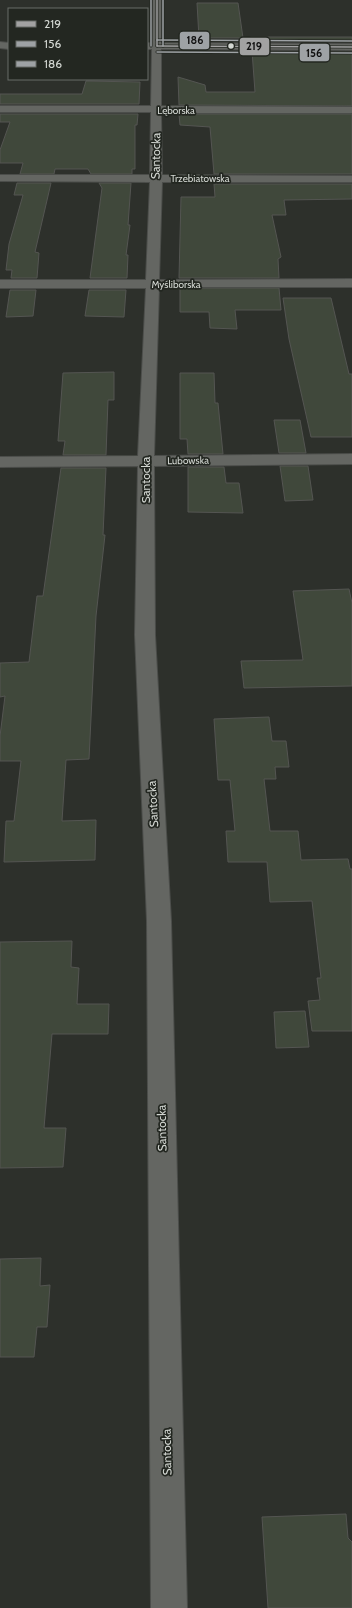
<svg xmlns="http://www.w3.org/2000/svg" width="352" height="1608" viewBox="0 0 352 1608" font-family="Cabin,sans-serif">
	<rect width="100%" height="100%" fill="#2d302b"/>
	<g fill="#40483b" stroke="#545552">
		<path d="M197 3H238L243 38H199Z"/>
		<rect x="251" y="37" width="101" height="5"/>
		<path d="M252 51 352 52V106L179 105 178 77 205 85 206 92H255Z"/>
		<path d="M86 81 140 82 139 104H0V94H82Z"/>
		<path d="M0 114H138L137 125H135V169H132V174H91L88 169H55L54 174H20L23 163H0V150L10 122H0Z"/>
		<path d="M179 114H352V174H214L210 127 180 125Z"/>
		<path d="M17 183H51L35 252 39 253 37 278H11L12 270H6L9 244 23 195H14Z"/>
		<path d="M99 183H131L128 225H130L126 255H128L127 278H90L102 188Z"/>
		<path d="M214 184H352V199L284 200 286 215H272L281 257 278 259 279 278H179L181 197H215Z"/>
		<path d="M180 288H279L281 310H235L237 329 210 328 209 312H180Z"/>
		<path d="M10 290H36L33 316 6 317Z"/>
		<path d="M89 290H126L124 317 85 316Z"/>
		<path d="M283 298H331L349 374H352V437H311L289 339Z"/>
		<path d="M114 372V400H108L106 455H63L65 441H58L63 373Z"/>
		<path d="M180 373H214L215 403H218L223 454H188L187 439H180Z"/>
		<path d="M274 420H300L306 453H279Z"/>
		<path d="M280 466H308L313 500 285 501Z"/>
		<path d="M188 467H224L226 483H239L243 513 188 512Z"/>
		<path d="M61 468H106L103 535H105L96 616 89 759 66 760 62 821 96 820 95 860 4 862 6 821H14L21 761H0V736L5 696 0 697V663L29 662 37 596H43Z"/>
		<path d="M349 589 352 603V686L244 688 241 661 303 660 293 591Z"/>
		<path d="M269 717 272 741H286L289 767H275L276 779H264L270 831H298L301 860 348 859 350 869H352V1031H312L308 1001 320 1000 317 978H321L312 901 270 902 267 862H228L226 831H235L230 780H218L214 719Z"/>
		<path d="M72 941 71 967 79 968 77 1004H109L108 1034H52L44 1128H66L63 1167 0 1168V942Z"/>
		<path d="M305 1011 309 1047 276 1048 274 1012Z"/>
		<path d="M41 1258 40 1286 50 1285 47 1327H37L34 1357H0V1259Z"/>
		<path d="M346 1514 348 1538 352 1542V1608H268L262 1517Z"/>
	</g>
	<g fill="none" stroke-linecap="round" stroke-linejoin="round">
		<g stroke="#4b4d4a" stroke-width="2">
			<g id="minor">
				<path d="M153 0H161V43L352 44V50L161 49V106L352 107V113H161L162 175 352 176V182H162L159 280 352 279V287H159L154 456 352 454V464L154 466 155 635 171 921 187 1608H151L147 921 135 635 138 466 0 467V457L138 456 146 288H0V280H146L150 182 0 181V175H150L151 112H0V106H151L152 49H147V43H152Z"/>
				<path d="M0 42 9 43V49L0 48Z"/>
			</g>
		</g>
		<use href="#minor" fill="#646662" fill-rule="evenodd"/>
		<g stroke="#232721" stroke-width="3">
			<g id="bus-1">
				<path d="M157 0V46"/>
				<path d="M157 46 352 47"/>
			</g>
		</g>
		<g stroke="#232721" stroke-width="3">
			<g id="bus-2">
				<path d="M163 0V46"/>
				<path d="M157 52 352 53"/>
			</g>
		</g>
		<g stroke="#232721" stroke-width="3">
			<g id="bus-3">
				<path d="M151 0V46"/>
				<path d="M157 40 352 41"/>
			</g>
		</g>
		<use href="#bus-1" stroke="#a2a2a2" stroke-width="1.5"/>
		<use href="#bus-2" stroke="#9ea2a5" stroke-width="1.5"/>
		<use href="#bus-3" stroke="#9ea2a5" stroke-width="1.5"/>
	</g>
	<circle fill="#d3d7d2" stroke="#232721" stroke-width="1.5" cx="231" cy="46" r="3.5"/>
	<g text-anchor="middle" stroke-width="3.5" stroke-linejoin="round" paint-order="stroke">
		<g font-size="10" fill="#d3d7d2" stroke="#232721">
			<text x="176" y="114">Lęborska</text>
			<text x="200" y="182">Trzebiatowska</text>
			<text x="176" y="288">Myśliborska</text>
			<text transform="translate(188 460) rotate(-1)" y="4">Lubowska</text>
		</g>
		<g font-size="12" fill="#d3d7d2" stroke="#232721">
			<text transform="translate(156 156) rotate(-89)" y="4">Santocka</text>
			<text transform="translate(146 480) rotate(-90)" y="4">Santocka</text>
			<text transform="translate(153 804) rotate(-93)" y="4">Santocka</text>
			<text transform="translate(162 1128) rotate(-91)" y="4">Santocka</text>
			<text transform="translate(167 1452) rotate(-91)" y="4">Santocka</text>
		</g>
	</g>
	<g stroke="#232721" stroke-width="1.5">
		<rect x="179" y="31" width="31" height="19" rx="4" fill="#9ea2a5"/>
		<rect x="239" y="37" width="31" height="19" rx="4" fill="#a2a2a2"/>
		<rect x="299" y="43" width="31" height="19" rx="4" fill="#9ea2a5"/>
	</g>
	<g font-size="11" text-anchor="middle" font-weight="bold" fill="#111">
		<text x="195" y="44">186</text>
		<text x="254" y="50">219</text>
		<text x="314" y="57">156</text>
	</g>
	<rect x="8" y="8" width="140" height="72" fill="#232721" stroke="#696d68"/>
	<rect x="16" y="21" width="20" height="6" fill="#a2a2a2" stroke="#696d68"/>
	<text x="44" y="28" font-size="12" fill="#d3d7d2">219</text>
	<rect x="16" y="41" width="20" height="6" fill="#9ea2a5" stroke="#696d68"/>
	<text x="44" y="48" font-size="12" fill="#d3d7d2">156</text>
	<rect x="16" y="61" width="20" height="6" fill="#9ea2a5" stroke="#696d68"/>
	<text x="44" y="68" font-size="12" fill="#d3d7d2">186</text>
</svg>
